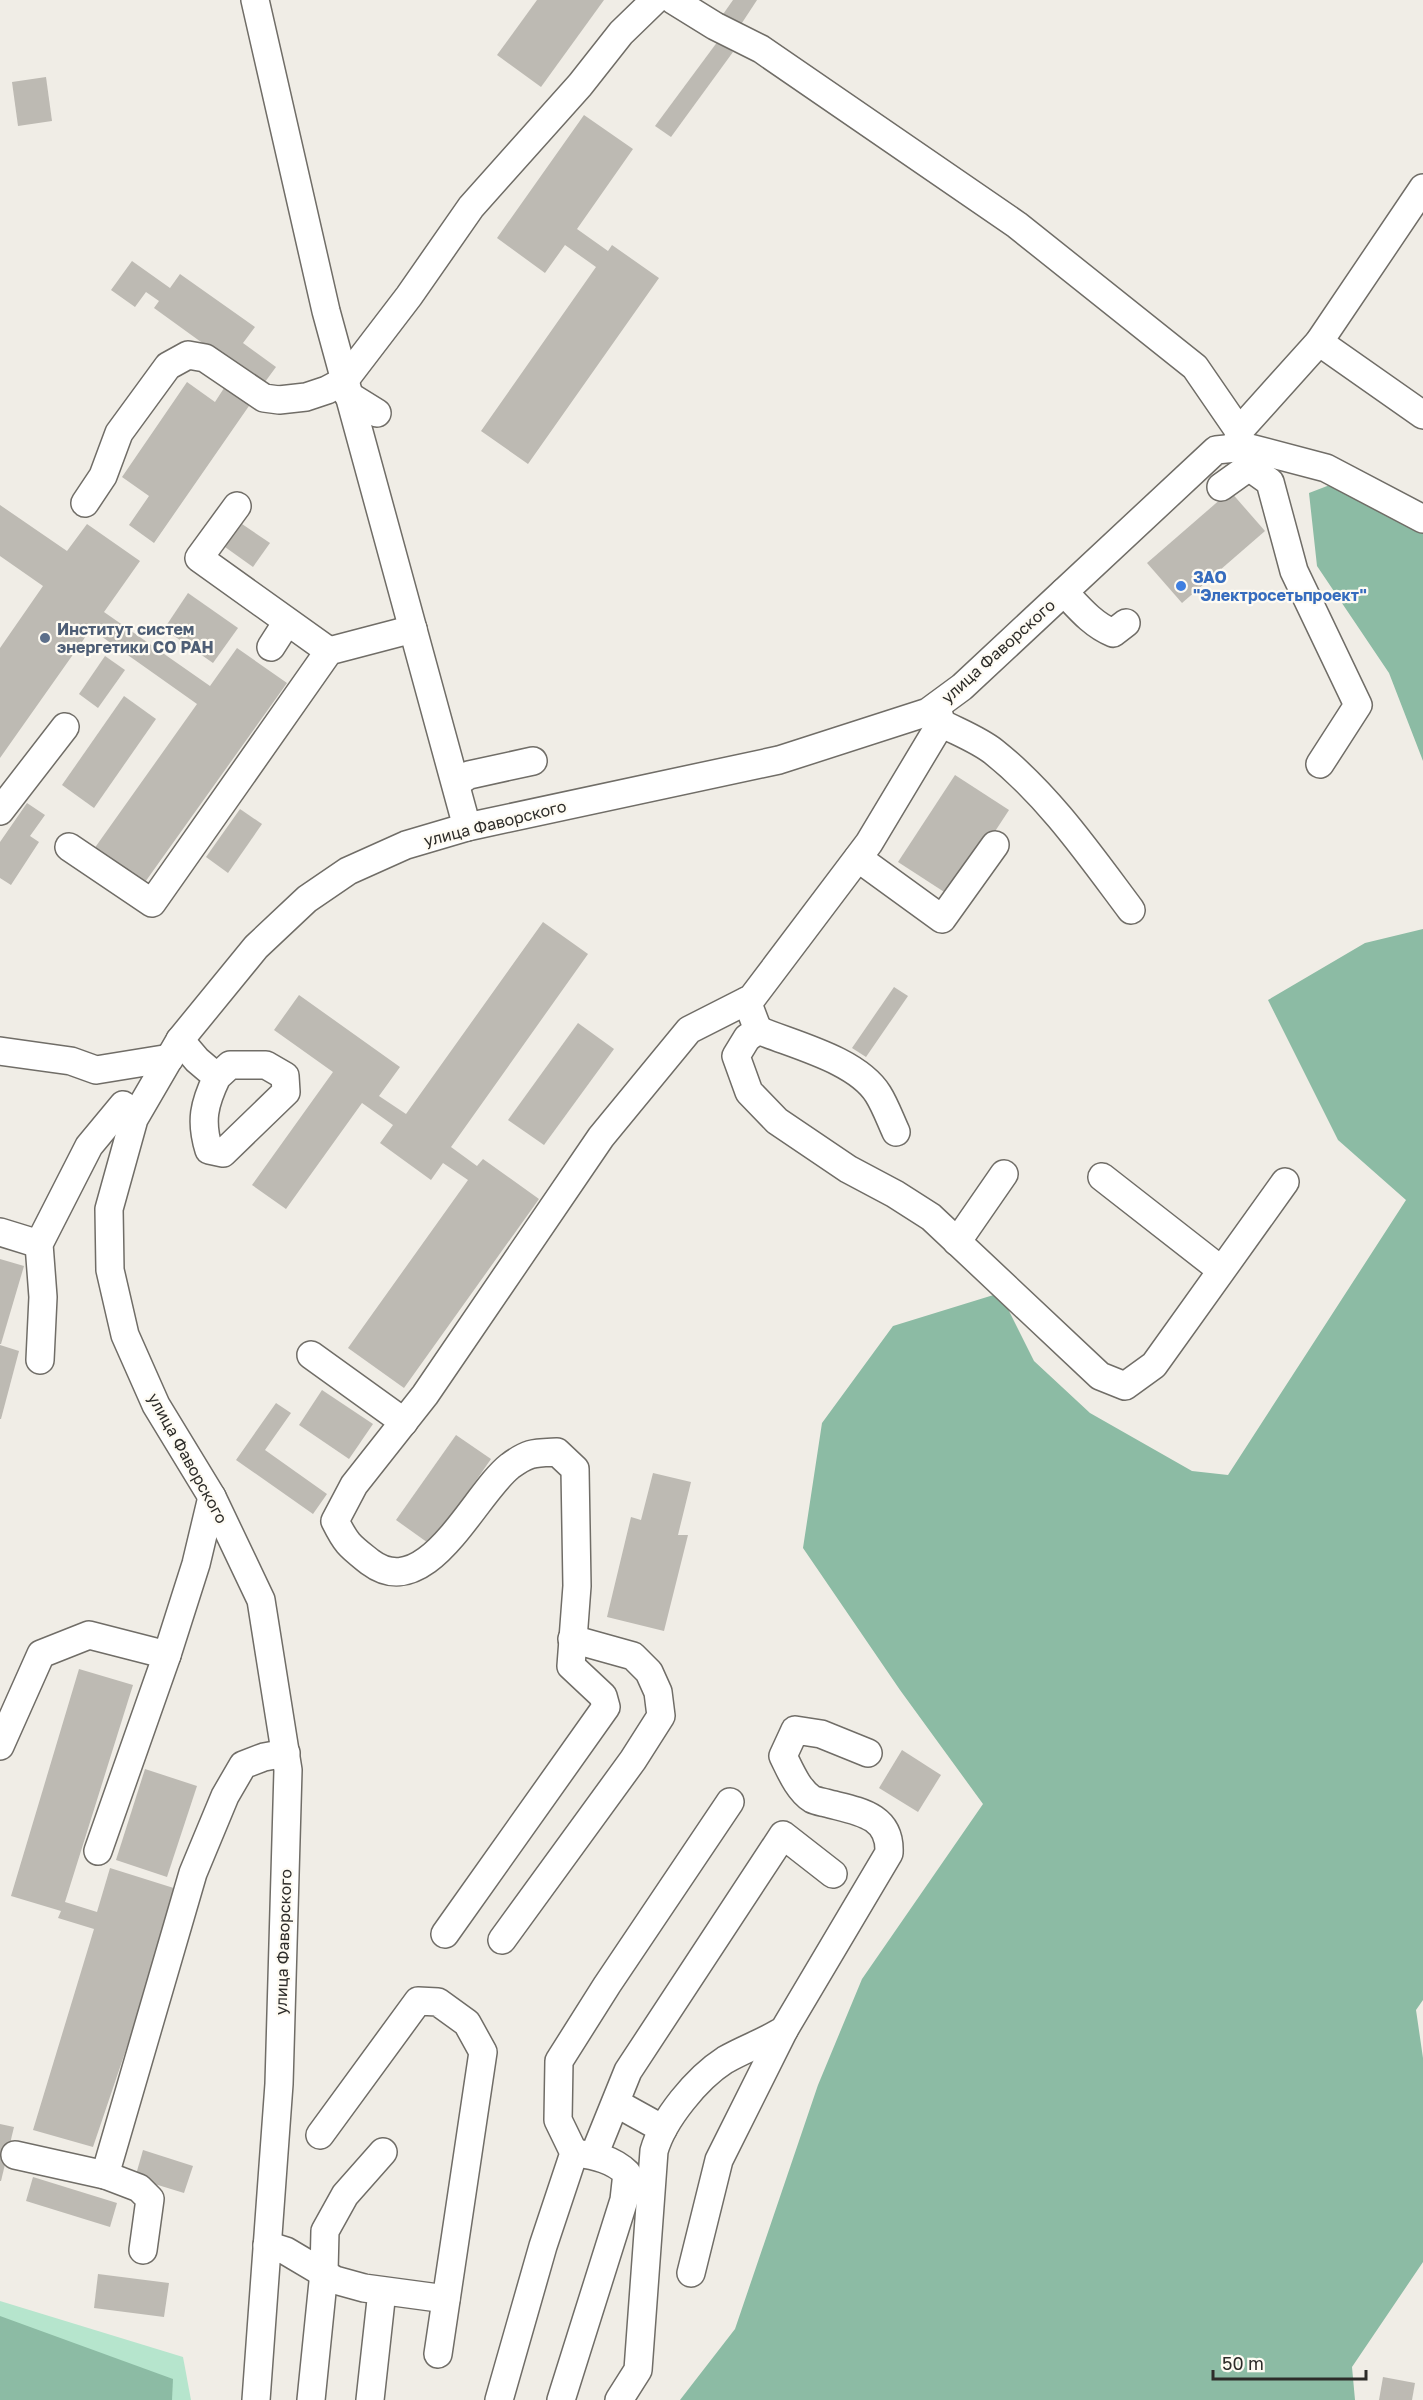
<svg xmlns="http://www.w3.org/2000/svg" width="1423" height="2400" viewBox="0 0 1423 2400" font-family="'Golos Text',sans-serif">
	<rect width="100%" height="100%" fill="#f0ede6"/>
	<path fill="#b6e5cd" d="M0 2301 183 2357 191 2400H0Z"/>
	<g fill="#8cbba4">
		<path d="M1348 478 1423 525V761L1389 673 1317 566 1309 493Z"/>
		<path d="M1423 929V2000L1416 2010 1423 2058V2262L1352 2367 1355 2400H680L735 2329 818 2085 862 1979 983 1804 900 1690 803 1548 822 1423 893 1326 1000 1293 1034 1361 1090 1413 1192 1471 1228 1475 1406 1200 1338 1140 1268 1000 1365 943Z"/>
		<path d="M0 2316 173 2379 172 2400H0Z"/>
	</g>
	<g fill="#bdbab3">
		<path d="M537 0H604L541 87 497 55Z"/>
		<path d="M733 0H757L736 32 719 20Z"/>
		<path d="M718 41 733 52 671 137 655 126Z"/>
		<path d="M46 77 52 121 18 126 12 82Z"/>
		<path d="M584 115 633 149 577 229 608 251 612 245 659 278 528 464 481 431 596 267 565 245 545 273 497 238Z"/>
		<path d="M132 261 170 288 180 274 255 327 243 343 276 367 262 386 154 308 159 301 146 292 135 307 111 290Z"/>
		<path d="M187 382 215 402 226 385 251 403 154 543 129 525 149 496 122 477Z"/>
		<path d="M1230 491 1265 531 1182 603 1147 563Z"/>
		<path d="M0 505 67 551 87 524 140 561 104 612 210 686 237 648 287 683 143 885 94 849 197 704 91 629 0 758V648L43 586 0 556Z"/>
		<path d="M242 524 270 543 253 567 225 547Z"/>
		<path d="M188 593 238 628 213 663 164 629Z"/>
		<path d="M105 656 125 670 98 708 79 694Z"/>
		<path d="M124 696 156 719 94 808 62 785Z"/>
		<path d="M955 775 1009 810 952 897 898 862Z"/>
		<path d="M27 803 45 815 30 836 39 842 11 885 0 878V842Z"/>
		<path d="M240 809 262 824 228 873 206 857Z"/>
		<path d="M543 922 588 954 451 1147 477 1166 483 1159 539 1199 404 1388 348 1348 468 1180 443 1163 431 1180 380 1143 393 1125 362 1103 286 1209 252 1185 333 1072 274 1030 299 995 400 1067 379 1096 406 1114Z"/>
		<path d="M894 987 908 996 866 1057 852 1048Z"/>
		<path d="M578 1023 614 1049 544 1145 508 1120Z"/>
		<path d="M0 1259 24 1266 1 1344H0Z"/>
		<path d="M0 1345 19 1351 1 1419H0Z"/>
		<path d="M322 1390 373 1424 349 1459 299 1425Z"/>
		<path d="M276 1403 291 1413 265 1450 327 1494 313 1514 236 1460Z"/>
		<path d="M456 1435 491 1459 431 1545 396 1520Z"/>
		<path d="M653 1473 691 1482 678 1535H688L664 1631 607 1617 631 1517 641 1520Z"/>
		<path d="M79 1669 133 1685 65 1902 97 1912 110 1868 180 1890 93 2147 33 2130 94 1929 58 1918 61 1911 11 1896Z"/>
		<path d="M902 1750 941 1775 918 1812 879 1788Z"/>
		<path d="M145 1769 197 1786 167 1877 116 1860Z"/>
		<path d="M0 2124 14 2127 1 2181H0Z"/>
		<path d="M143 2150 193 2166 184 2193 135 2178Z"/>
		<path d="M33 2177 117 2203 110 2227 26 2201Z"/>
		<path d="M98 2274 169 2283 164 2317 94 2308Z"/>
		<path d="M1383 2377 1415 2383 1412 2400H1379Z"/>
	</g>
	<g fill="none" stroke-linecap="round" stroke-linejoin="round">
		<g stroke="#706d67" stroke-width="30">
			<g id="minor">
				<path d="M255 0 326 311 467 827"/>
				<path d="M673 0 715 26 761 49 1017 225 1195 367 1239 431"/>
				<path d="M1319 342 1423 415"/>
				<path d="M348 395 377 413"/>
				<path d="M1237 446 1239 431 1319 342 1423 188"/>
				<path d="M1246 447 1249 467 1270 482 1294 571 1358 705 1320 764"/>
				<path d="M1221 487 1249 467"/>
				<path d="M85 503 103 476 119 433 168 366 188 355 205 358 264 398 279 400 306 397 327 390 344 381 409 296 471 207 580 85 621 33 655 0"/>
				<path d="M237 506 199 558 329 651"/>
				<path d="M1064 592C1079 608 1093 625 1113 633L1126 623"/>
				<path d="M271 647 287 622"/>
				<path d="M941 723C958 732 979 740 994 752 1049 796 1089 854 1131 910"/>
				<path d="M456 783 469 775 533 761"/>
				<path d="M0 811 65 727"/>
				<path d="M69 847 152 903 329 651 413 629"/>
				<path d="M858 858 942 919 995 845"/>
				<path d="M747 1001 758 1030 747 1038 736 1056 749 1092 777 1121 848 1169 895 1194 931 1217 1100 1376 1125 1386 1154 1365 1285 1182"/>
				<path d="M758 1030C794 1045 857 1060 878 1094 885 1105 890 1119 896 1132"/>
				<path d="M180 1040 197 1060 217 1077 230 1065H266L285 1076 286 1092 223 1153 209 1150C200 1121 204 1104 217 1077"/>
				<path d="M0 1051 71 1061 96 1070 170 1058"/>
				<path d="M1102 1177 1221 1270"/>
				<path d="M0 1232 39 1244"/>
				<path d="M957 1242 1004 1174"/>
				<path d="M311 1355 404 1422"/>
				<path d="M40 1360 43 1297 39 1244 89 1146 123 1105"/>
				<path d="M0 1746 41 1654 89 1635 167 1655"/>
				<path d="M98 1851 167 1655 196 1564 212 1497"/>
				<path d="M445 1934 606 1707 603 1696 571 1666 577 1586 575 1469 557 1452C534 1453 529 1452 510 1466 474 1494 427 1605 370 1562 350 1546 347 1545 335 1521L354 1485 425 1395 601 1137 689 1030 752 998 869 843 941 723 937 706"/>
				<path d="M502 1940 633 1760 661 1716 658 1692 649 1672 633 1656 572 1639"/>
				<path d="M616 2103 663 2129"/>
				<path d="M320 2135 418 2001 438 2002 467 2023 483 2052 438 2354"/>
				<path d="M15 2155 105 2175 193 1873 225 1796 243 1765 264 1757 286 1753"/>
				<path d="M594 2155 628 2071 783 1835 833 1874"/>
				<path d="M105 2175 139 2188 150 2199 143 2250"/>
				<path d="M267 2245 286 2251 335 2280 364 2288 446 2299"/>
				<path d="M691 2273 719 2160 784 2030"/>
				<path d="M256 2400 279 2084 288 1770 261 1600 212 1497 156 1405 125 1335 110 1270 109 1209 134 1119 180 1040 256 947 307 899 348 871 406 845 467 827 779 760 928 712 962 687 1216 450 1246 447 1326 468 1423 519"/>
				<path d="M311 2400 324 2272 325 2231 345 2195 383 2152"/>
				<path d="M370 2400 382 2291"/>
				<path d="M499 2400 543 2246 574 2153 558 2120 559 2061 607 1985 730 1802"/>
				<path d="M561 2400 624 2200 627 2173C612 2159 596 2156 576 2153"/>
				<path d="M619 2400 638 2370 654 2151C663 2119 697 2078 725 2060 744 2049 765 2042 784 2030L889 1853C891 1814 856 1811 826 1803 822 1802 816 1801 812 1799 798 1790 790 1770 783 1756L795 1730 821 1734 868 1753"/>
			</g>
		</g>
		<use href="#minor" stroke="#fff" stroke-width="27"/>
	</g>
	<circle fill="#3f7fe0" stroke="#fefbf3" stroke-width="2" cx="1181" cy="586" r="6"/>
	<circle fill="#5c6f8a" stroke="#fefbf3" stroke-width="2" cx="45" cy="638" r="6"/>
	<g text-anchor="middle" stroke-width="4.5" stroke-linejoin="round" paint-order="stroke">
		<g font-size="16" font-weight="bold" fill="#366cbe" stroke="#fefbf3" text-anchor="start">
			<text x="1193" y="583">ЗАО<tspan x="1193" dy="18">"Электросетьпроект"</tspan></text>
		</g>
		<g font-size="16" font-weight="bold" fill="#4e5e75" stroke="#fefbf3" text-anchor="start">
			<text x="57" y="635">Институт систем<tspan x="57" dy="18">энергетики СО РАН</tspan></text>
		</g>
		<g font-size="16" fill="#2d2c29" stroke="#fefbf3">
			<text transform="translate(998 651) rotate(-42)" y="6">улица Фаворского</text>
			<text transform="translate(495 823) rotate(-14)" y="6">улица Фаворского</text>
			<text transform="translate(188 1458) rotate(61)" y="6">улица Фаворского</text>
			<text transform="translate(283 1942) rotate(-88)" y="6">улица Фаворского</text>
		</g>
	</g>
	<path d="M1213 2370v9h153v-9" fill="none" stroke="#2d2c29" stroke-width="3"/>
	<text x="1222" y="2370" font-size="18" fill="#2d2c29" stroke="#fefbf3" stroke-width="4.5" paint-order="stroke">50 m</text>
</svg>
